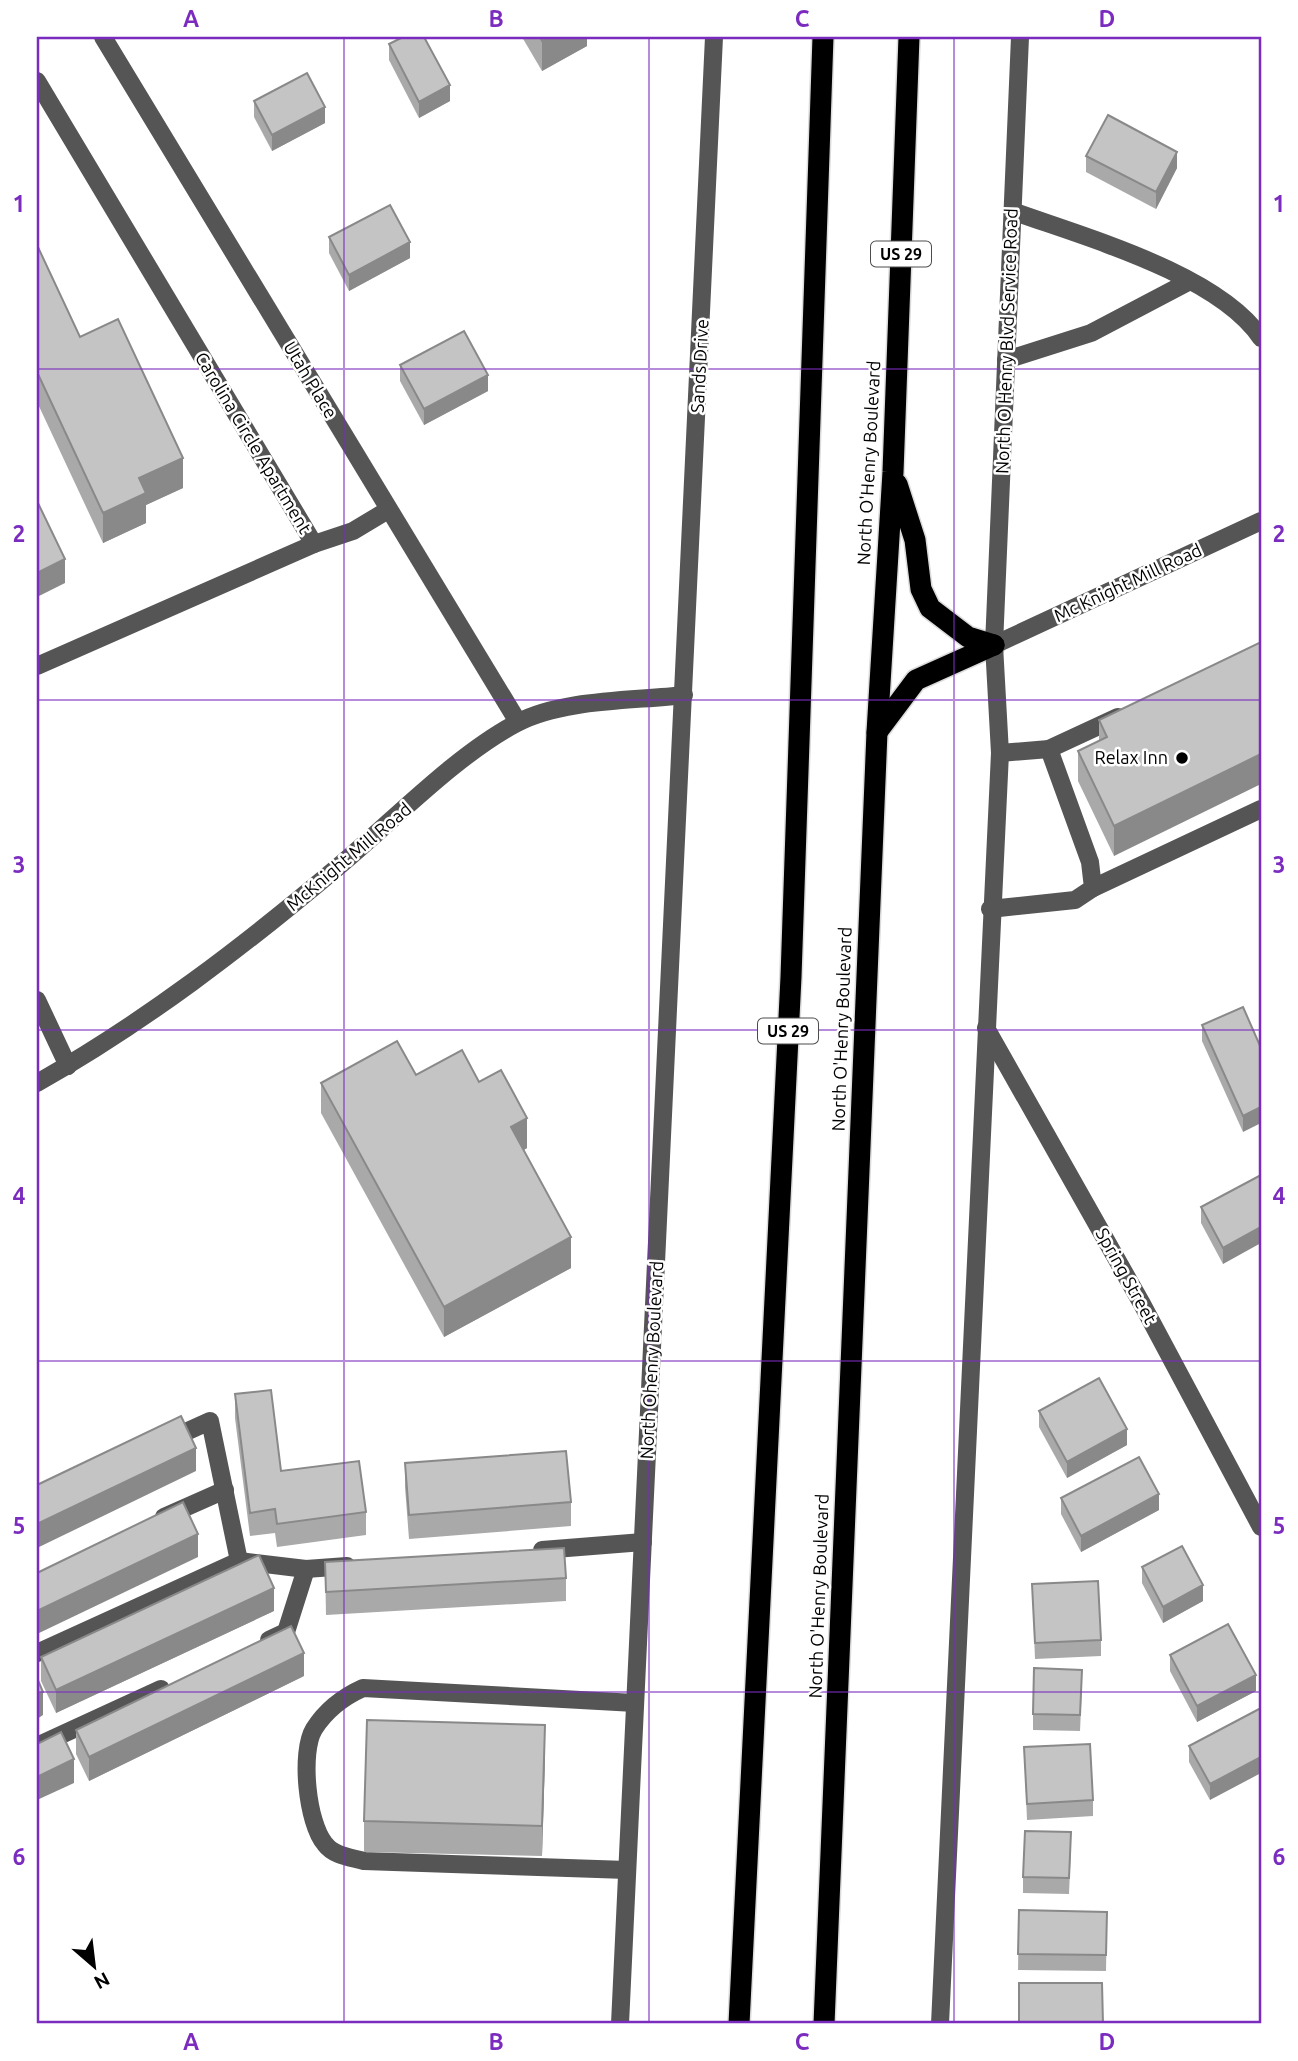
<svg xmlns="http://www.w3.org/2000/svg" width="1298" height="2061" viewBox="0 0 1298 2061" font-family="Ubuntu,sans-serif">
	<rect width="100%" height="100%" fill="#fff"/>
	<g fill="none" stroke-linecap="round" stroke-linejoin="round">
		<g stroke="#dbdbdb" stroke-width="24">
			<g id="highway">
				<path d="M897 484 915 540 921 589 930 608 968 637 994 645"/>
				<path d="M877 732 916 680 994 645"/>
				<path d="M739 2024 791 977 823 37"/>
				<path d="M824 2024 877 732 893 472 909 37"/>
			</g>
		</g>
		<g stroke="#555" stroke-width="18">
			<path d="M103 37 518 722"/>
			<path d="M37 81 314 544 37 666"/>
			<path d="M1012 211C1084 237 1218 274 1261 338"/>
			<path d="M1006 360 1091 333 1188 282"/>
			<path d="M314 544 353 531 388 510"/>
			<path d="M994 645 1261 521"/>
			<path d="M1000 753 1049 749 1118 717"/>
			<path d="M1093 888 1261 809"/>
			<path d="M990 909 1075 900 1093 888 1090 862 1049 749"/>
			<path d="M37 1000 68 1066"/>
			<path d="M986 1028 1142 1304 1261 1527"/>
			<path d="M37 1083C145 1022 244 946 339 866 393 821 456 755 517 723 562 699 634 701 684 695"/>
			<path d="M168 1440 210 1421 239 1561"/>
			<path d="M164 1517 225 1490"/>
			<path d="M542 1550 643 1542"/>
			<path d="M269 1640 286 1632 306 1569"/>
			<path d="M37 1653 239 1561 306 1569 347 1566"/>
			<path d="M37 1746 161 1689"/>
			<path d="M627 1870 364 1861C350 1857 334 1856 325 1844 307 1823 300 1752 314 1729 326 1710 343 1697 363 1688L635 1703"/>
			<path d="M620 2024 714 37"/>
			<path d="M940 2024 1000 753 994 645 1020 37"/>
		</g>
		<use href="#highway" stroke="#000" stroke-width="21"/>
	</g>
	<g fill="#a9a9a9">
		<path d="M522 37H587V46L542 71Z"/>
		<path d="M389 44 450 101 419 118 389 60Z"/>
		<path d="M254 101 325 123 272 151 254 117Z"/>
		<path d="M1086 156 1177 168 1156 209 1086 172Z"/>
		<path d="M329 237 410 258 349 291 329 253Z"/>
		<path d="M37 245 80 337 183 488 146 505V523L103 543 37 402Z"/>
		<path d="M400 365 488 391 424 425 400 381Z"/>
		<path d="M1261 642 1114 856 1078 781V751L1099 741V720Z"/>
		<path d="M1243 1007V1132L1202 1041V1025Z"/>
		<path d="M416 1075 479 1082 527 1148 524 1150 571 1268 444 1337 321 1113V1083Z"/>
		<path d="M1261 1175 1223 1264 1201 1223V1207Z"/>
		<path d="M235 1394 281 1471 366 1512V1535L277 1547 275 1533 250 1536 235 1418Z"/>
		<path d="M1039 1411 1127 1445 1067 1478 1039 1427Z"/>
		<path d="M405 1463 571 1502V1526L409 1539 405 1487Z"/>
		<path d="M1061 1498 1159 1510 1081 1552 1061 1514Z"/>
		<path d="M325 1562 566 1578V1601L326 1615Z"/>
		<path d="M1142 1567 1203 1601 1163 1623 1142 1583Z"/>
		<path d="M1032 1584 1101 1640V1656L1035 1659Z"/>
		<path d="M274 1611 56 1713 41 1681V1657Z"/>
		<path d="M1170 1655 1256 1691 1197 1722 1170 1671Z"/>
		<path d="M304 1676 89 1781 76 1754V1730Z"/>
		<path d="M1082 1686 1080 1731 1033 1730V1714Z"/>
		<path d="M1261 1708 1210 1800 1189 1762V1746Z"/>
		<path d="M1024 1747 1093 1800V1816L1027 1820Z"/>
		<path d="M545 1755 542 1856 364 1852V1821Z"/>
		<path d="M1071 1848 1069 1894 1023 1893V1877Z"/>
		<path d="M1019 1910 1107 1912 1106 1971 1018 1970Z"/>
	</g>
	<g fill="#898989">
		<path d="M550 37H587V46L542 71V41Z"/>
		<path d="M450 85V101L419 118V102Z"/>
		<path d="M325 107V123L272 151V135Z"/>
		<path d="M1177 152V168L1156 209V192Z"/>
		<path d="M410 242V258L349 291V275Z"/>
		<path d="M488 375V391L424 425V409Z"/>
		<path d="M183 458V488L146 505V523L103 543V513L139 478Z"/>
		<path d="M65 559V583L37 597V573Z"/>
		<path d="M1261 754V784L1114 856V826Z"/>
		<path d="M1261 1107V1123L1243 1132V1116Z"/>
		<path d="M527 1118V1148L511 1157V1127Z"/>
		<path d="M1261 1227V1243L1223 1264V1248Z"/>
		<path d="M571 1237V1268L444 1337V1307Z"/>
		<path d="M1127 1429V1445L1067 1478V1462Z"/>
		<path d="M196 1448V1471L37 1548V1524Z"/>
		<path d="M1159 1494V1510L1081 1552V1536Z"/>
		<path d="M198 1534V1557L37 1634V1611Z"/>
		<path d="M1203 1585V1601L1163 1623V1607Z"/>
		<path d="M274 1588V1611L56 1713V1690Z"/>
		<path d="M304 1653V1676L89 1781V1757Z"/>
		<path d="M1256 1675V1691L1197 1722V1706Z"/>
		<path d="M43 1692V1715L37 1719V1695Z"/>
		<path d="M545 1725V1755L542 1856V1826Z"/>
		<path d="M1261 1757V1773L1210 1800V1784Z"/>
		<path d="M74 1759V1783L37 1800V1777Z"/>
	</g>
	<g fill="#c4c4c4" stroke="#898989" stroke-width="2">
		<path d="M403 37H424L450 85 419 102 389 44Z"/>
		<path d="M540 37H550L542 41Z"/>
		<path d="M307 73 325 107 272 135 254 101Z"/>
		<path d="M1108 115 1177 152 1156 192 1086 156Z"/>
		<path d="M390 205 410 242 349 275 329 237Z"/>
		<path d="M37 245 80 337 118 319 183 458 139 478 146 493 103 513 37 372Z"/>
		<path d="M464 331 488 375 424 409 400 365Z"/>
		<path d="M37 501 65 559 37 573Z"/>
		<path d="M1261 642V754L1114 826 1078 751 1107 737 1099 720Z"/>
		<path d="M1243 1007 1261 1048V1107L1243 1116 1202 1025Z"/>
		<path d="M397 1041 416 1075 462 1050 479 1082 501 1070 527 1118 511 1127 571 1237 444 1307 321 1083Z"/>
		<path d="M1261 1175V1227L1223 1248 1201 1207Z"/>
		<path d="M1099 1378 1127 1429 1067 1462 1039 1411Z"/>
		<path d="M271 1390 281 1471 359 1461 366 1512 277 1524 275 1509 250 1513 235 1394Z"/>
		<path d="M181 1416 196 1448 37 1524V1485Z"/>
		<path d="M566 1451 571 1502 409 1515 405 1463Z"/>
		<path d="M1139 1457 1159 1494 1081 1536 1061 1498Z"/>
		<path d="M183 1502 198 1534 37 1611V1573Z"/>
		<path d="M1182 1546 1203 1585 1163 1607 1142 1567Z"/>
		<path d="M564 1548 566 1578 326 1592 325 1562Z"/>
		<path d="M259 1555 274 1588 56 1690 41 1657Z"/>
		<path d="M1098 1581 1101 1640 1035 1643 1032 1584Z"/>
		<path d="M1228 1624 1256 1675 1197 1706 1170 1655Z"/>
		<path d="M291 1626 304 1653 89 1757 76 1730Z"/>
		<path d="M1034 1668 1082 1670 1080 1715 1033 1714Z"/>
		<path d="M37 1678 43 1692 37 1695Z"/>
		<path d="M1261 1708V1757L1210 1784 1189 1746Z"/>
		<path d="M367 1720 545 1725 542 1826 364 1821Z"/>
		<path d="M61 1732 74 1759 37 1777V1744Z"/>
		<path d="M1090 1744 1093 1800 1027 1804 1024 1747Z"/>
		<path d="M1025 1831 1071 1832 1069 1878 1023 1877Z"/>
		<path d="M1019 1910 1107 1912 1106 1955 1018 1954Z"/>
		<path d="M1019 1983H1102L1103 2024H1019Z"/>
	</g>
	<path fill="none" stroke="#7b2cbf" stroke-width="2" stroke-opacity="0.55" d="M344 37V2024M649 37V2024M954 37V2024M37 369H1261M37 700H1261M37 1030H1261M37 1361H1261M37 1692H1261"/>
	<circle fill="#000" stroke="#fff" stroke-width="2.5" cx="1182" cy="758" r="7"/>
	<g text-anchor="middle" stroke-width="5" stroke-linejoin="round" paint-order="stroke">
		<g fill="#fff" stroke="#4c4c4c" stroke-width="2">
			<rect x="871" y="241.5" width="60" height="25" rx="5"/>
			<rect x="758" y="1018.5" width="60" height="25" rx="5"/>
		</g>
		<g font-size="16" font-weight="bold" fill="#000">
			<text x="901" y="260">US 29</text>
			<text x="788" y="1037">US 29</text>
		</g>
		<g font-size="18" fill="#000" stroke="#fff">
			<text transform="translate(1007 341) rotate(-88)" y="6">North O Henry Blvd Service Road</text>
			<text transform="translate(700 366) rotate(-87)" y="6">Sands Drive</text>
			<text transform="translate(310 380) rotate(59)" y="6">Utah Place</text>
			<text transform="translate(253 443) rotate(59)" y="6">Carolina Circle Apartment</text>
			<text transform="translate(869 463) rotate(-87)" y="6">North O'Henry Boulevard</text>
			<text transform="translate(1128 583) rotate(-25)" y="6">Mc Knight Mill Road</text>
			<text transform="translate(349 857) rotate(-40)" y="6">McKnight Mill Road</text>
			<text transform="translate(842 1029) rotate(-88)" y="6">North O'Henry Boulevard</text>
			<text transform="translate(1126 1276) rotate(61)" y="6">Spring Street</text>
			<text transform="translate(652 1360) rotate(-87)" y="6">North Ohenry Boulevard</text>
			<text transform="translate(819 1596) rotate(-88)" y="6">North O'Henry Boulevard</text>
		</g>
		<g font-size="18" fill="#000" stroke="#fff" text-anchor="end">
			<text x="1168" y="764">Relax Inn</text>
		</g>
	</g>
	<rect width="1298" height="2061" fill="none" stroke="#ffffff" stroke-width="77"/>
	<g transform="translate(94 1966) rotate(152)" stroke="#ffffff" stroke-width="5" paint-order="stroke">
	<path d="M0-5L12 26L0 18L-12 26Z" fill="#000000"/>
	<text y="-10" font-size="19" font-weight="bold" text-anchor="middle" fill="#000000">N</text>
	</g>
	<rect x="38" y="38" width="1222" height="1984" fill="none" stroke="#7b2cbf" stroke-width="2.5"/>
	<g font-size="23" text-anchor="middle" font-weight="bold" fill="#7b2cbf">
		<text x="191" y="27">A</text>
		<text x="496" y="27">B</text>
		<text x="802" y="27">C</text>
		<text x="1107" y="27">D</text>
		<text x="19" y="212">1</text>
		<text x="1279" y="212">1</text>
		<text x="19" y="542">2</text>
		<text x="1279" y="542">2</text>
		<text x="19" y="873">3</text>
		<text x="1279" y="873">3</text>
		<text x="19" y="1204">4</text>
		<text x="1279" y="1204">4</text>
		<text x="19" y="1534">5</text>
		<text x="1279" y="1534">5</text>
		<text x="19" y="1865">6</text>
		<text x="1279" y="1865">6</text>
		<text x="191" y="2050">A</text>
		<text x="496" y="2050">B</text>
		<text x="802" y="2050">C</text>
		<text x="1107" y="2050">D</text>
	</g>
</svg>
